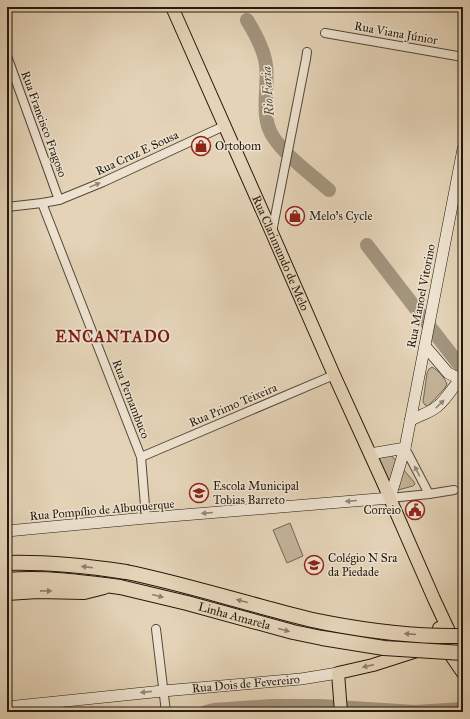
<svg xmlns="http://www.w3.org/2000/svg" width="470" height="719" viewBox="0 0 470 719" font-family="'IM FELL Great Primer',serif">
	<rect width="100%" height="100%" fill="#e4d3b7"/>
	<filter id="stains"><feTurbulence type="fractalNoise" baseFrequency=".005" numOctaves="4"/><feColorMatrix values="0 0 0 0 .2 0 0 0 0 .09 0 0 0 0 .02 0 0 0 .5 -.17"/></filter>
	<radialGradient id="worn" r=".72"><stop offset=".6" stop-color="#630" stop-opacity="0"/><stop offset="1" stop-color="#630" stop-opacity=".3"/></radialGradient>
	<g fill="#c3b39a" stroke="#726653">
		<path d="M432 367C439 371 444 377 447 384L445 388 429 405 427 406 425 405 423 402 427 373 429 369Z"/>
		<path d="M391 455 414 482 415 484 413 486 398 490H396L386 480 377 460 379 457Z"/>
		<path d="M290 523 303 556 287 563 273 530Z"/>
	</g>
	<g fill="none" stroke-linecap="round" stroke-linejoin="round">
		<g stroke="#a2947d" stroke-width="14">
			<path d="M247 20C255 33 264 49 266 65 269 86 260 115 272 135 284 155 311 174 329 190"/>
			<path d="M367 245 383 266 461 367"/>
			<path d="M206 712 214 710 272 706H320L415 712 463 709"/>
		</g>
		<g stroke="#524837" stroke-width="10">
			<g id="street">
				<path d="M325 33 463 57"/>
				<path d="M7 56 59 200"/>
				<path d="M42 203 141 457 146 518"/>
				<path d="M7 207 42 203 59 200 103 182 224 126"/>
				<path d="M272 232 306 59 307 52"/>
				<path d="M405 448 429 494"/>
				<path d="M141 457 334 375"/>
				<path d="M390 498 429 494 454 490"/>
				<path d="M156 629 166 712"/>
			</g>
		</g>
		<g stroke="#22190c" stroke-width="12">
			<g id="secondary">
				<path d="M425 346 448 373 456 377H463"/>
				<path d="M410 421C419 415 431 413 439 405 448 397 453 386 462 378"/>
				<path d="M370 454 405 448"/>
				<path d="M7 531 146 518 390 498 405 448 463 149"/>
				<path id="s1" d="M7 707 163 691 301 679 338 673"/>
			</g>
		</g>
		<g stroke="#22190c" stroke-width="14">
			<g id="primary">
				<path id="s2" d="M172 7 272 233 334 375 381 478 434 599 463 661"/>
				<path d="M452 657 463 673"/>
				<path d="M341 712 338 673 373 665 432 646C437 641 439 636 439 628"/>
			</g>
		</g>
		<g stroke="#22190c" stroke-width="16">
			<g id="highway">
				<path d="M7 563C47 562 86 566 126 572"/>
				<path d="M7 580C45 577 83 582 120 587"/>
				<path d="M7 593 38 591 84 592 104 587"/>
			</g>
		</g>
		<use href="#street" stroke="#ede2d0" stroke-width="8"/>
		<use href="#secondary" stroke="#ede2d0" stroke-width="11"/>
		<use href="#primary" stroke="#e4d3b7" stroke-width="12"/>
		<use href="#highway" stroke="#e4d3b7" stroke-width="14"/>
		<g stroke="#22190c" stroke-width="16" stroke-linecap="butt">
			<g id="highway-bridge">
				<path d="M126 572C171 581 214 594 259 606 281 612 304 619 327 623 369 631 420 637 463 636"/>
				<path id="s3" d="M120 587 187 603 293 632 322 638 384 648 463 653"/>
			</g>
		</g>
		<use href="#highway-bridge" stroke="#e4d3b7" stroke-width="14"/>
	</g>
	<defs><path id="oneway-solid" d="M-6-.8H1V-3.2L6.5 0L1 3.2V.8H-6Z"/></defs>
	<g fill="#928878">
		<use href="#oneway-solid" transform="translate(95 185) rotate(-23)"/>
		<use href="#oneway-solid" transform="translate(440 404) rotate(-44)"/>
		<use href="#oneway-solid" transform="translate(417 471) rotate(-117)"/>
		<use href="#oneway-solid" transform="translate(351 501) rotate(175)"/>
		<use href="#oneway-solid" transform="translate(207 513) rotate(175)"/>
		<use href="#oneway-solid" transform="translate(146 692) rotate(174)"/>
	</g>
	<g fill="#8d7f6a">
		<use href="#oneway-solid" transform="translate(87 567) rotate(-173)"/>
		<use href="#oneway-solid" transform="translate(46 591) rotate(1)"/>
		<use href="#oneway-solid" transform="translate(158 596) rotate(14)"/>
		<use href="#oneway-solid" transform="translate(242 601) rotate(-165)"/>
		<use href="#oneway-solid" transform="translate(284 630) rotate(15)"/>
		<use href="#oneway-solid" transform="translate(410 634) rotate(-175)"/>
		<use href="#oneway-solid" transform="translate(368 666) rotate(167)"/>
	</g>
	<defs>
		<g id="shop-ring" transform="scale(1)"><circle r="9.5" fill="#ede2d0" stroke="#8f2418" stroke-width="1.5"/><path d="M-5-2.5h2.3a2.7 3.5 0 0 1 5.4 0H5L5.5 6h-11ZM-1.5-2.5h3a1.5 2.3 0 0 0-3 0Z" fill="#8f2418"/></g>
		<g id="school-ring" transform="scale(1)"><circle r="9.5" fill="#ede2d0" stroke="#8f2418" stroke-width="1.5"/><path d="M0-5L7-2L0 1L-7-2ZM-4 1L0 2.5L4 1V4Q0 6-4 4Z" fill="#8f2418"/></g>
		<g id="civic-ring" transform="scale(1)"><circle r="9.5" fill="#ede2d0" stroke="#8f2418" stroke-width="1.5"/><path d="M-.6-6.5H3V-4.5H.6V-3L4-1V1h2V6H-6V1h2V-1L-.6-3ZM-1.2 2.5V6h2.4V2.5Z" fill="#8f2418"/></g>
	</defs>
	<g fill-rule="evenodd">
		<use href="#shop-ring" x="201" y="146"/>
		<use href="#shop-ring" x="295" y="216"/>
		<use href="#school-ring" x="199" y="493"/>
		<use href="#civic-ring" x="415" y="510"/>
		<use href="#school-ring" x="314" y="565"/>
	</g>
	<g text-anchor="middle" stroke-width="3" stroke-linejoin="round" paint-order="stroke">
		<g font-size="12" fill="#22190c" stroke="#ede2d0">
			<text transform="translate(396 33) rotate(10)" y="4">Rua Viana Júnior</text>
			<text transform="translate(44 124) rotate(70)" y="4">Rua Francisco Fragoso</text>
			<text transform="translate(137 153) rotate(-25)" y="4">Rua Cruz E Sousa</text>
			<text dy="4" stroke="none"><textPath href="#s2" startOffset="269">Rua Clarimundo de Melo</textPath></text>
			<text transform="translate(421 296) rotate(-79)" y="4">Rua Manoel Vitorino</text>
			<text transform="translate(131 399) rotate(69)" y="4">Rua Pernambuco</text>
			<text transform="translate(233 405) rotate(-23)" y="4">Rua Primo Teixeira</text>
			<text transform="translate(102 510) rotate(-5)" y="4">Rua Pompílio de Albuquerque</text>
			<text dy="4" stroke="none"><textPath href="#s3" startOffset="118">Linha Amarela</textPath></text>
			<text dy="4" stroke="none"><textPath href="#s1" startOffset="240">Rua Dois de Fevereiro</textPath></text>
		</g>
		<g font-size="12" fill="#22190c" stroke="#ede2d0" text-anchor="start">
			<text x="215" y="150">Ortobom</text>
			<text x="309" y="220">Melo's Cycle</text>
			<text x="213" y="490">Escola Municipal<tspan x="213" dy="14">Tobias Barreto</tspan></text>
			<text x="401" y="514" text-anchor="end">Correio</text>
			<text x="328" y="562">Colégio N Sra<tspan x="328" dy="14">da Piedade</tspan></text>
		</g>
		<g font-size="13" font-style="italic" fill="#554a39" stroke="#ede2d0">
			<text transform="translate(267 91) rotate(-94)" y="5">Rio Faria</text>
		</g>
		<g font-size="16" font-weight="bold" letter-spacing="1" fill="#7a1f14" stroke="#ede2d0">
			<text x="113" y="342">ENCANTADO</text>
		</g>
	</g>
	<rect width="470" height="719" fill="none" stroke="#e4d3b7" stroke-width="24"/>
	<rect x="8" y="8" width="454" height="703" fill="none" stroke="#22190c" stroke-width="2"/>
	<rect x="12" y="12" width="446" height="695" fill="none" stroke="#22190c"/>
	<rect width="100%" height="100%" filter="url(#stains)"/>
	<rect width="100%" height="100%" fill="url(#worn)"/>
</svg>
